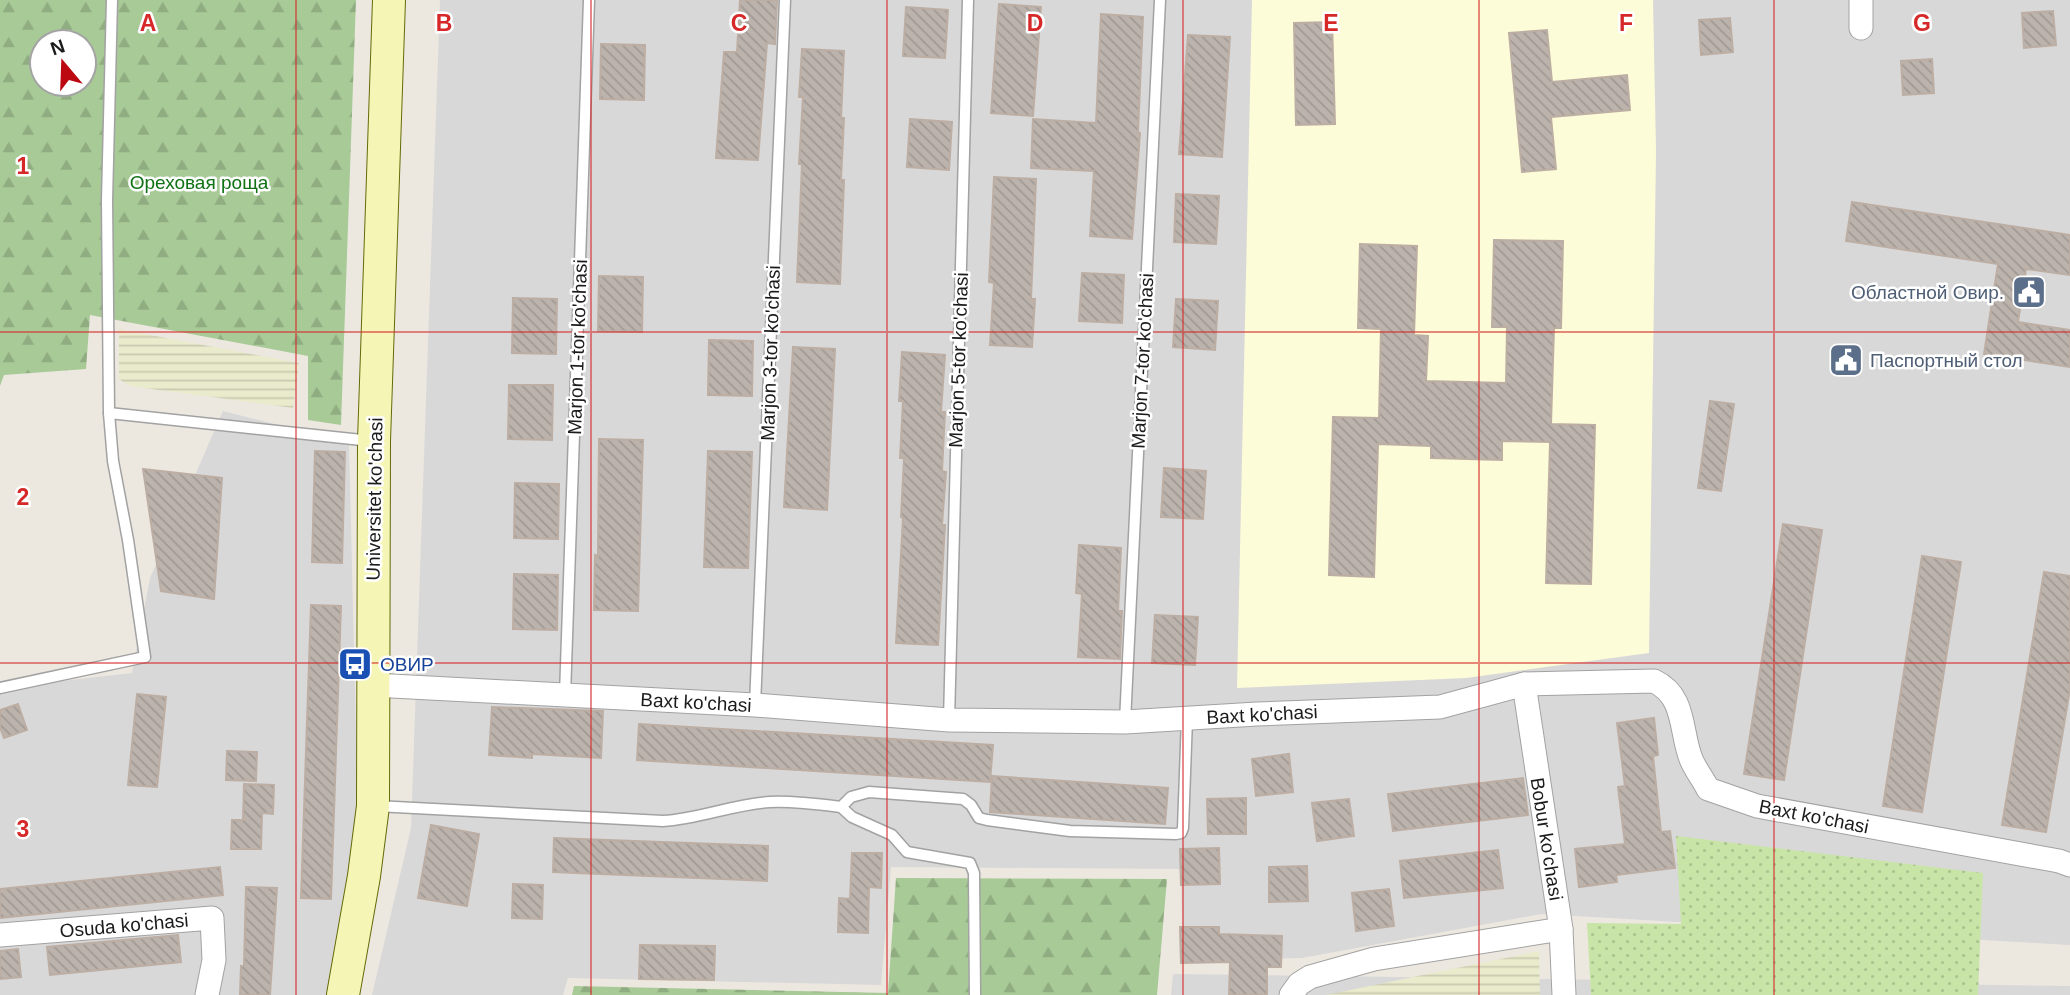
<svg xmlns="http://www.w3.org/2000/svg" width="2070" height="995" viewBox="0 0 2070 995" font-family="Helvetica,sans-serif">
	<defs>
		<pattern id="farmland-rules" width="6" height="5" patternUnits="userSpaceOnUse" patternTransform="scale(1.75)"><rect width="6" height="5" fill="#eaebcc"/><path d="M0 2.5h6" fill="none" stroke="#c8c9af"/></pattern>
		<pattern id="grass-dots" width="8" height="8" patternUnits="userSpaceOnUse" patternTransform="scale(1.75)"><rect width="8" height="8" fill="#c8e5a7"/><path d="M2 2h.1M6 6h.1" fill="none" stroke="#abc48f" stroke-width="1.8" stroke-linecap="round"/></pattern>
		<pattern id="forest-firs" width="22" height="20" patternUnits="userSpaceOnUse" patternTransform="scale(1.75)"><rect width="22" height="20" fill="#a8ca97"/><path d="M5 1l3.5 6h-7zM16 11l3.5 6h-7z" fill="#90ad82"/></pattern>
		<pattern id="building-back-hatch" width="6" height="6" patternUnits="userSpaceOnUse" patternTransform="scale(1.75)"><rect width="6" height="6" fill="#bcb3ad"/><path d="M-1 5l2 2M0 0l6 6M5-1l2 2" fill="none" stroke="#a19994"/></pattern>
	</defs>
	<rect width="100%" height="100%" fill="#ece8e0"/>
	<g fill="#d9d8d8">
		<path d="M440 0H2070V945L1541 914 1302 958 1183 961 1181 869 891 867 881 985 568 978 563 995H372L411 828Z"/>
		<path d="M223 411 349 443 359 854 328 995H0V688L132 673 150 578Z"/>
		<path d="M1173 974 2070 986V995H1171Z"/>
	</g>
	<path fill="#fdfcd8" d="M1252 0H1653L1656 151 1649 653 1466 678 1237 688Z"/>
	<g fill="url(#farmland-rules)">
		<path d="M119 329 299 363 293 408 130 386 119 379Z"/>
		<path d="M1539 951 1540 995H1326Z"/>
	</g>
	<path fill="url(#grass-dots)" d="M1676 836 1983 873 1978 995H1591L1587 923 1681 924Z"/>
	<g fill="url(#forest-firs)" fill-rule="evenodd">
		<path d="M0 0H356L341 425 308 420V356L90 315 86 369 4 375 0 386ZM42 42H84V84H42Z"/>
		<path d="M896 878 1167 879 1157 995H572L574 986 888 993Z"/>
	</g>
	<g fill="url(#building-back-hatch)" stroke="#bdaea4" stroke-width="2">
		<path d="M740 0H777L775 44 767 43 758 160 716 158 724 52H737Z"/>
		<path d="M999 4 1041 7 1033 116 991 113Z"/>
		<path d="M906 7 948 10 945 58 903 56Z"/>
		<path d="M2053 11 2056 45 2024 48 2022 13Z"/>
		<path d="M1101 14 1143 17 1138 132 1140 133 1132 239 1090 236 1094 171 1031 168 1033 119 1096 123Z"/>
		<path d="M1730 18 1733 52 1701 55 1699 20Z"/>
		<path d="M1332 22 1335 124 1296 125 1294 23Z"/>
		<path d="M1547 30 1552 82 1627 75 1630 110 1551 117 1556 169 1522 172 1509 33Z"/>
		<path d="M1188 35 1230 37 1222 157 1179 154Z"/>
		<path d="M601 44 645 45 644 100 600 99Z"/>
		<path d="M802 49 844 51 841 118H844L841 180H844L840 284 797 282 802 164H799L803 97H799Z"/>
		<path d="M1932 59 1934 93 1903 95 1901 61Z"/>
		<path d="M910 119 952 122 949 170 907 167Z"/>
		<path d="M994 177 1036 179 1031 299H1035L1032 347 990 345 994 283 989 282Z"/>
		<path d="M1176 194 1219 196 1216 244 1174 242Z"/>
		<path d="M1852 202 2070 235V275L2026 269 2018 322 2070 330V367L1984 354 1998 264 1846 241Z"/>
		<path d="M1494 240 1563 241 1561 328H1554L1551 424 1595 425 1591 584 1546 583 1550 442 1502 441V460L1431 458V446L1378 444 1374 577 1329 575 1333 417 1379 418 1381 329 1358 328 1360 244 1417 246 1414 335 1428 336 1426 381 1506 383 1507 327H1492Z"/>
		<path d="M1082 273 1124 275 1122 323 1079 321Z"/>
		<path d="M599 276 643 277 642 332 598 331Z"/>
		<path d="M513 298 557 299 556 354 512 353Z"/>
		<path d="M1176 299 1218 301 1215 350 1173 347Z"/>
		<path d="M709 340 753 341 752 396 708 395Z"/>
		<path d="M793 347 835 349 827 510 784 507Z"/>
		<path d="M902 352 945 355 941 412H945L942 471 946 472 942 525H945L938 645 896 643 903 518 901 517 904 458H900L903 401H899Z"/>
		<path d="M509 385H553L552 440 508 439Z"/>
		<path d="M1710 401 1734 404 1721 491 1698 488Z"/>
		<path d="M599 439 643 440 638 611 594 610 595 555 598 556Z"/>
		<path d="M315 451 345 452 342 563 312 562Z"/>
		<path d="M708 451 752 452 748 568 704 567Z"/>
		<path d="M1164 468 1206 471 1203 519 1161 517Z"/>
		<path d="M143 469 222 478 214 599 161 591Z"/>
		<path d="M515 483 559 484 558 539 514 538Z"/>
		<path d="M1783 524 1822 530 1784 780 1744 774Z"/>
		<path d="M1079 545 1121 548 1118 611H1122L1120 659 1078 657 1082 594 1076 593Z"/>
		<path d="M1922 556 1961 562 1922 812 1883 806Z"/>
		<path d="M2044 572 2070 576V689L2046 832 2002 825Z"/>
		<path d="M514 574 558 575 557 630 513 629Z"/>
		<path d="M311 605 341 606 331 899 301 898Z"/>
		<path d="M1155 615 1198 617 1195 665 1152 663Z"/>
		<path d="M137 694 166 697 157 787 128 785Z"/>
		<path d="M18 704 27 730 4 738 0 727V710Z"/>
		<path d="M492 707 603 711 601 758 532 754V758L489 755Z"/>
		<path d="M1654 718 1658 755 1653 756 1661 832 1670 831 1675 868 1616 875 1617 882 1579 887 1575 849 1625 844 1618 787 1625 786 1617 723Z"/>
		<path d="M639 724 993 745 990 782 637 760Z"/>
		<path d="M227 751 257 752 256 781 226 780Z"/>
		<path d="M1289 754 1293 792 1256 796 1252 759Z"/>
		<path d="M992 776 1168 788 1165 824 990 812Z"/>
		<path d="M1523 778 1528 815 1393 831 1388 794Z"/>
		<path d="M244 784 274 785 273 814 262 813 261 849H231L232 820H243Z"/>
		<path d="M1246 798V834H1208L1207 799Z"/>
		<path d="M1349 799 1354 836 1317 841 1312 803Z"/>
		<path d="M431 825 479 834 467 906 418 898Z"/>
		<path d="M554 838 768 846 767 881 553 872Z"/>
		<path d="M1219 848 1220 884 1181 885 1180 849Z"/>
		<path d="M1498 850 1503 888 1404 898 1400 861Z"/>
		<path d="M852 853H882L881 888 869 887 868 933 838 932 839 898 850 899Z"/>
		<path d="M1307 866 1308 901 1269 902V867Z"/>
		<path d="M220 867 223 895 0 918V889Z"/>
		<path d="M513 884 543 885 542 919 512 918Z"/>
		<path d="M246 887 277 888 270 995H240L241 966H244Z"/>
		<path d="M1389 889 1394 926 1356 931 1352 893Z"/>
		<path d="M1180 927H1219V934L1282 936 1281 967H1267V995H1229L1230 962 1181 963Z"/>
		<path d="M178 935 181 962 50 975 47 947Z"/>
		<path d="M640 945 715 946 714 980 639 979Z"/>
		<path d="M18 949 21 977 0 979V951Z"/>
	</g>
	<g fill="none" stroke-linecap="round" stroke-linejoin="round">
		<g stroke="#a2a2a2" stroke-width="13">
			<g id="lane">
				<path d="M109 413 371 441"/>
				<path d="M0 688 145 657 128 540 113 461 109 413 107 200 112 0"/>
				<path d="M565 695 589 0"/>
				<path d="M755 705 785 0"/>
				<path d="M949 720 968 0"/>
				<path d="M1125 722 1160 0"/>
				<path d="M376 806 663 821C699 819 734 804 770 802 794 801 817 804 841 807L851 797 869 792 963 799 971 805 979 818 987 820 1070 831 1176 834 1181 833 1183 828 1187 718"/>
				<path d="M841 807 852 817 892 835 907 852 970 863 974 873 975 995"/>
			</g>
		</g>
		<g stroke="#a2a2a2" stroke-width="25">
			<g id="street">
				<path d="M1861 0V28"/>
				<path d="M1524 684 1561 929 1564 995"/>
				<path d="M373 685 755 705 949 720 1125 722 1257 714 1440 707 1524 684 1654 681C1686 696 1680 731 1691 759 1695 769 1703 779 1708 789L1757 806 2059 861 2070 865"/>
				<path d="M0 935 212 918 214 960 207 995"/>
				<path d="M1291 995 1299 984 1310 977 1374 959 1561 929"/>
			</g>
		</g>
		<g stroke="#646a09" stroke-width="34">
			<path id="secondary" d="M343 995 364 876 373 806 374 441 389 0"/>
		</g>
		<use href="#lane" stroke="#fff" stroke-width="10"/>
		<use href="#street" stroke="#fff" stroke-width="23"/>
		<use href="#secondary" stroke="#f5f6b5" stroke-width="32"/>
	</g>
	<path fill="none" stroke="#d62828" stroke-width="2" stroke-opacity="0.55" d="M296 0V995M591 0V995M887 0V995M1183 0V995M1479 0V995M1774 0V995M0 332H2070M0 663H2070"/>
	<defs>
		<g id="civic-square" transform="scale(1.75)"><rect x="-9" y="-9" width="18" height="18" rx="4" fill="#5c6f8a" stroke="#fff"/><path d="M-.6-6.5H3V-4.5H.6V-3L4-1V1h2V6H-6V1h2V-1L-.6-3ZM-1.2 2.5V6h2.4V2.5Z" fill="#fff"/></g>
		<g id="bus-square" transform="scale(1.75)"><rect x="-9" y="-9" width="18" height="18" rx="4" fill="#1a4fb4" stroke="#fff"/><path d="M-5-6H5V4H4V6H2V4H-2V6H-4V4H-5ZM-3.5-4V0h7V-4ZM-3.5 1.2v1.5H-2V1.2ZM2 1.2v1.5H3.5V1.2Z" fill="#fff"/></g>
	</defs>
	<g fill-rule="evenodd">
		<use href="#civic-square" x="2029" y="292"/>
		<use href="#civic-square" x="1846" y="360"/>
		<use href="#bus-square" x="355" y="664"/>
	</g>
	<g text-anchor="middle" stroke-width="5" stroke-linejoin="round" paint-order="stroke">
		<g font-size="19" fill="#107214" stroke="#fff">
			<text x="199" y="189">Ореховая роща</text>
		</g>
		<g font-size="19" fill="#4e5e75" stroke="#fff" text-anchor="end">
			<text x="2004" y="299">Областной Овир.</text>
			<text x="1870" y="367" text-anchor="start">Паспортный стол</text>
		</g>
		<g font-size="19" fill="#1b1b1b" stroke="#fff">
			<text transform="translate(577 347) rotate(-88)" y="7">Marjon 1-tor ko'chasi</text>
			<text transform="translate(770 353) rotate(-88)" y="7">Marjon 3-tor ko'chasi</text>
			<text transform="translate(958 360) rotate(-88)" y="7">Marjon 5-tor ko'chasi</text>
			<text transform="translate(1142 361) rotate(-87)" y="7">Marjon 7-tor ko'chasi</text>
			<text transform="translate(374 499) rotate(-89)" y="7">Universitet ko'chasi</text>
			<text transform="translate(696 702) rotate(3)" y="7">Baxt ko'chasi</text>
			<text transform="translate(1262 714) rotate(-3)" y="7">Baxt ko'chasi</text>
			<text transform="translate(1814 816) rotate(11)" y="7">Baxt ko'chasi</text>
			<text transform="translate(1547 839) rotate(81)" y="7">Bobur ko'chasi</text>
			<text transform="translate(124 925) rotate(-5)" y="7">Osuda ko'chasi</text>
		</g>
		<g font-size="19" fill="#164399" stroke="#fff" text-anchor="start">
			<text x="380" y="671">ОВИР</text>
		</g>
	</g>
	<g font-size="23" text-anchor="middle" font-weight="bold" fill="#d62828" stroke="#fff" stroke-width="5" stroke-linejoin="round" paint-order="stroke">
		<text x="148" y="31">A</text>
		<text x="444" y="31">B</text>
		<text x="739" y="31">C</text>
		<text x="1035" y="31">D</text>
		<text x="1331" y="31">E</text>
		<text x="1626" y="31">F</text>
		<text x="1922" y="31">G</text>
		<text x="23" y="174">1</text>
		<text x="23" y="505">2</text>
		<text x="23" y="837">3</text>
	</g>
	<g transform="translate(63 63) rotate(341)"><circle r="33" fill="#ffffff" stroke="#a4a4a4" stroke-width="2"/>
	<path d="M0-5L12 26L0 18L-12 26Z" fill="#bc0911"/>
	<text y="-10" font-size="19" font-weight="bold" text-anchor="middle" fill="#1b1b1b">N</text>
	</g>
</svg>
